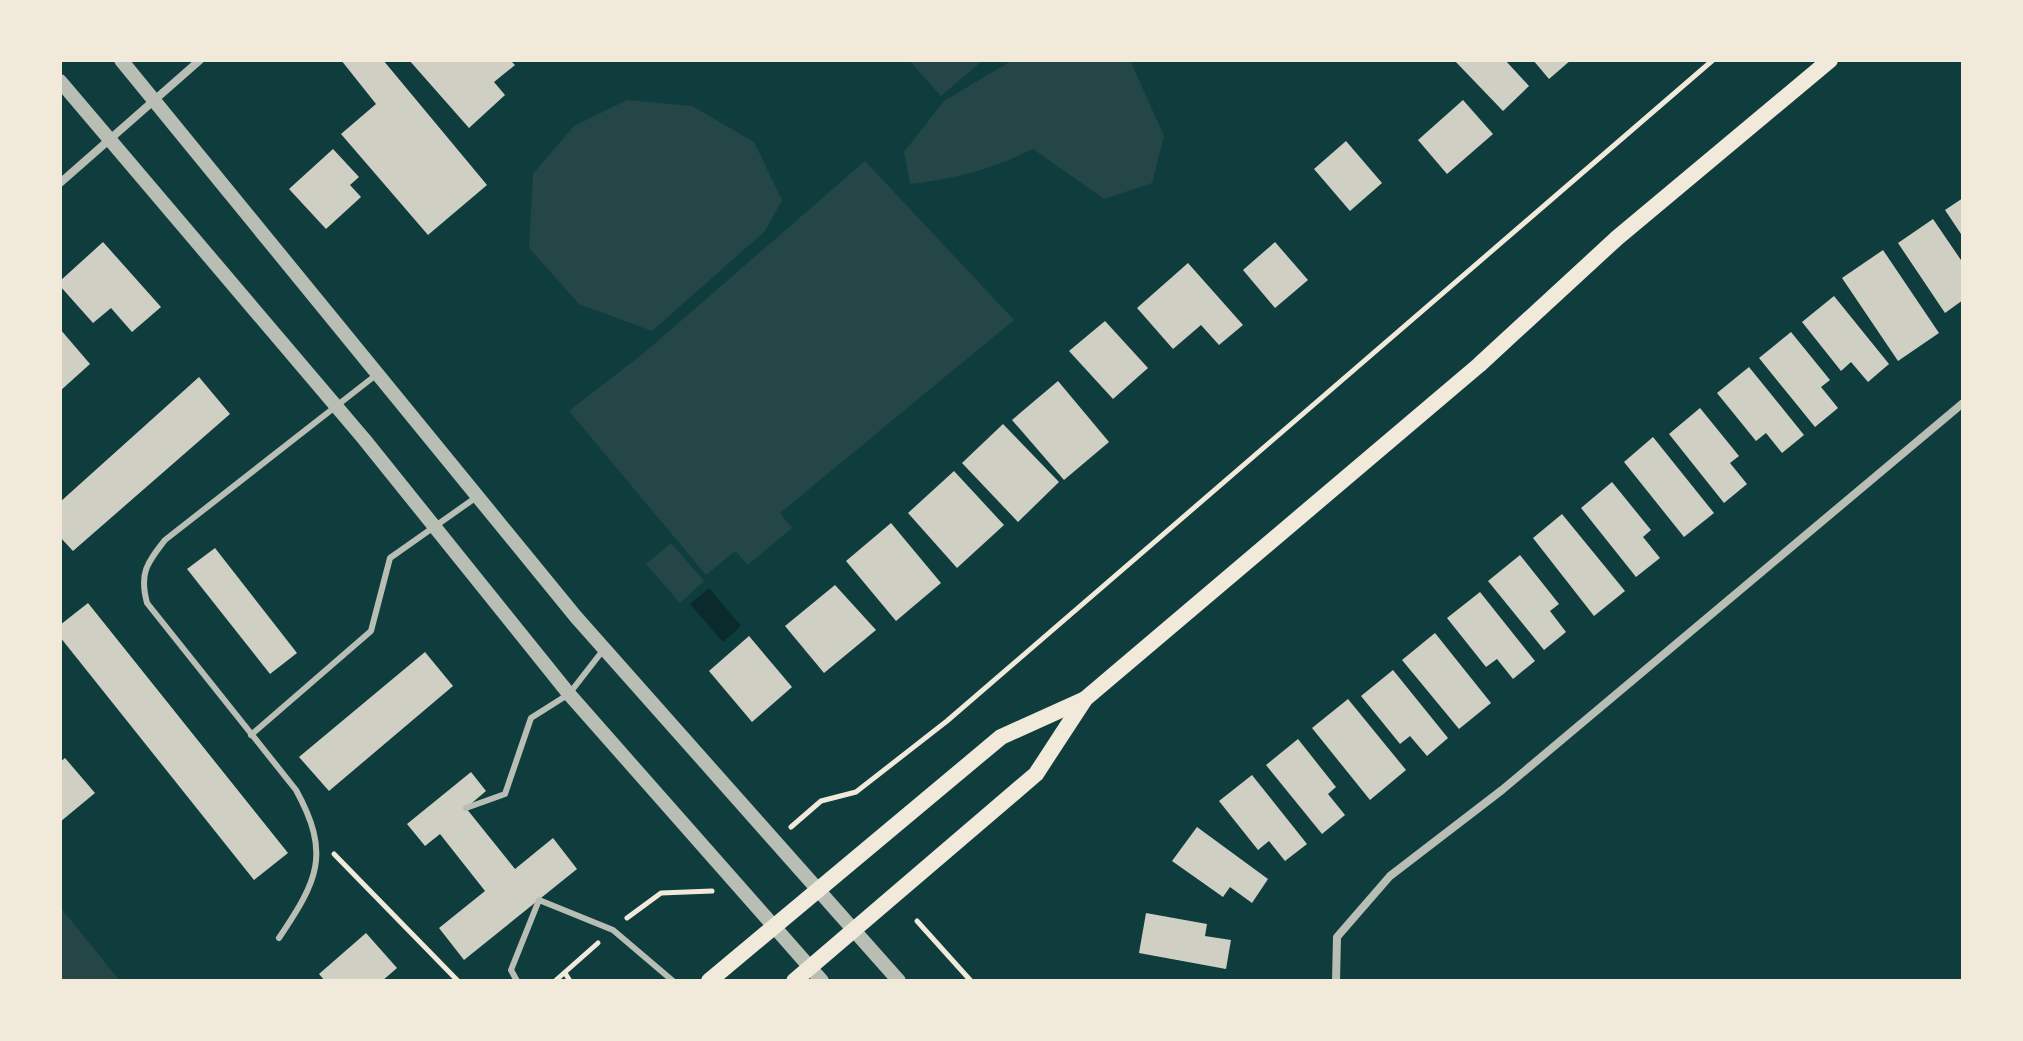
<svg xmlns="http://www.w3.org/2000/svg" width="2023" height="1041" viewBox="0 0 2023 1041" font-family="Signika,sans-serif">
	<rect width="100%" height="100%" fill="#0f3d3e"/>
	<g fill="#244646">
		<path d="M909 60H983L941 96Z"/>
		<path d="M1013 60H1130L1164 136 1152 183 1104 199 1033 149C992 169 955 179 910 184L904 152 944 101Z"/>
		<path d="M627 100 692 106 754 142 782 200 765 231 652 331 579 304 529 248 533 174 574 126Z"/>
		<path d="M865 161 1014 320 780 513 792 528 748 565 735 551 706 575 569 411 645 352Z"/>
		<path d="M671 543 704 581 680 603 646 564Z"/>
		<path d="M60 907 120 981H60Z"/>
	</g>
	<path fill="#0a2a2b" d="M709 588 741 626 723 642 690 604Z"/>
	<g fill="#cfcfc3">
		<path d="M341 60H383L487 185 428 235 341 134 376 104Z"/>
		<path d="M409 60H510L515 65 494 82 505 95 469 128Z"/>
		<path d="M1454 60H1505L1529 86 1503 111Z"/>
		<path d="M1533 60H1571L1549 79Z"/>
		<path d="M1463 100 1493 134 1447 174 1418 140Z"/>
		<path d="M1346 141 1382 183 1350 211 1314 169Z"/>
		<path d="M333 149 359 177 350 185 361 197 326 229 289 189Z"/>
		<path d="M1963 198V237L1945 210Z"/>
		<path d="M1933 219 1963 263V300L1945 313 1898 243Z"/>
		<path d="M103 242 161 307 132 332 111 308 93 323 60 286V281Z"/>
		<path d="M1275 242 1308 280 1275 308 1243 270Z"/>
		<path d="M1883 250 1939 333 1898 361 1842 278Z"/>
		<path d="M1188 263 1243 325 1219 345 1201 325 1173 349 1137 308Z"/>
		<path d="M1834 296 1889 364 1868 382 1851 362 1841 371 1802 322Z"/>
		<path d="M1105 321 1148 368 1113 399 1069 351Z"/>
		<path d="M60 329 90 364 60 391Z"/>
		<path d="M1791 332 1830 380 1821 387 1838 408 1815 427 1759 358Z"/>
		<path d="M1749 367 1804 435 1782 453 1766 433 1756 441 1717 393Z"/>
		<path d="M199 377 230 414 73 551 60 537V502Z"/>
		<path d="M1058 381 1109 442 1064 480 1012 420Z"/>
		<path d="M1700 408 1739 456 1730 463 1747 484 1724 503 1669 434Z"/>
		<path d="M1003 424 1059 482 1018 522 962 463Z"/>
		<path d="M1653 437 1714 513 1684 537 1624 462Z"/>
		<path d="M954 471 1004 525 957 568 908 513Z"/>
		<path d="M1612 482 1651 530 1643 537 1660 558 1636 577 1581 508Z"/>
		<path d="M1562 514 1625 591 1594 616 1533 538Z"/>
		<path d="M891 523 941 583 896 621 846 561Z"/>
		<path d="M215 548 297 653 270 674 187 569Z"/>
		<path d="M1520 555 1559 604 1550 611 1566 632 1544 650 1488 581Z"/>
		<path d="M835 585 876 630 824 673 785 626Z"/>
		<path d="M1480 592 1535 661 1513 679 1497 659 1486 667 1447 618Z"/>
		<path d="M88 603 288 853 254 880 60 637V625Z"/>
		<path d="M1435 633 1491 703 1459 729 1402 660Z"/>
		<path d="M749 636 792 687 752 722 709 671Z"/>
		<path d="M425 652 453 686 329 791 299 757Z"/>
		<path d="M1393 670 1448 738 1427 756 1410 736 1400 744 1361 696Z"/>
		<path d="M1348 699 1406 770 1370 800 1312 728Z"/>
		<path d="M1298 739 1336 787 1328 794 1345 815 1322 834 1266 765Z"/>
		<path d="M65 758 95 793 60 822V762Z"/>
		<path d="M471 772 486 791 466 808 515 869 553 838 577 869 464 960 439 928 485 891 440 834 425 846 407 824Z"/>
		<path d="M1252 775 1307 844 1285 861 1269 841 1258 850 1219 801Z"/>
		<path d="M1197 827 1268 879 1252 903 1230 887 1223 897 1172 861Z"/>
		<path d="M1146 913 1207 924 1205 936 1231 940 1226 969 1139 953Z"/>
		<path d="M366 933 397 968 382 981H325L319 974Z"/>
	</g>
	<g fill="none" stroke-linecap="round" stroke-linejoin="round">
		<g stroke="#f1e9da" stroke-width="5">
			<path d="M791 827 821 801 856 792 947 721 1713 60"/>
			<path d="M334 854 458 981"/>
			<path d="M627 918 661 893 712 891"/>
			<path d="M917 921 971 981"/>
			<path d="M565 973 570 981"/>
			<path d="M555 981 598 943"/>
		</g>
		<g stroke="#b8beb3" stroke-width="6">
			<path d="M251 735 371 631 390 558 478 496"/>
			<path d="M466 808 505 794 531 718 569 694 604 649"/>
			<path d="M279 938C318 880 331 854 296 790L147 603C139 573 147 563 165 540L376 375"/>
			<path d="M517 981 511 970 539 900 613 930 673 981"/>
		</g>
		<g stroke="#b8beb3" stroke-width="8">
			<path d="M60 183 200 60"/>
			<path d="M1336 981 1337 937 1390 876 1502 790 1963 403"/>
		</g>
		<g stroke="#b8beb3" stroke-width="14">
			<path d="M121 60 576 617 899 981"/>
			<path d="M60 81 364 439 569 694 822 981"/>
		</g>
		<g stroke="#f1e9da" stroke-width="16">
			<path d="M709 981 1001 737 1083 700"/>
			<path d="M794 981 1036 774 1085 699 1479 365 1617 238 1830 60"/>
		</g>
	</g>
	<rect width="2023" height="1041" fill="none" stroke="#f1e9da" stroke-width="124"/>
</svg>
